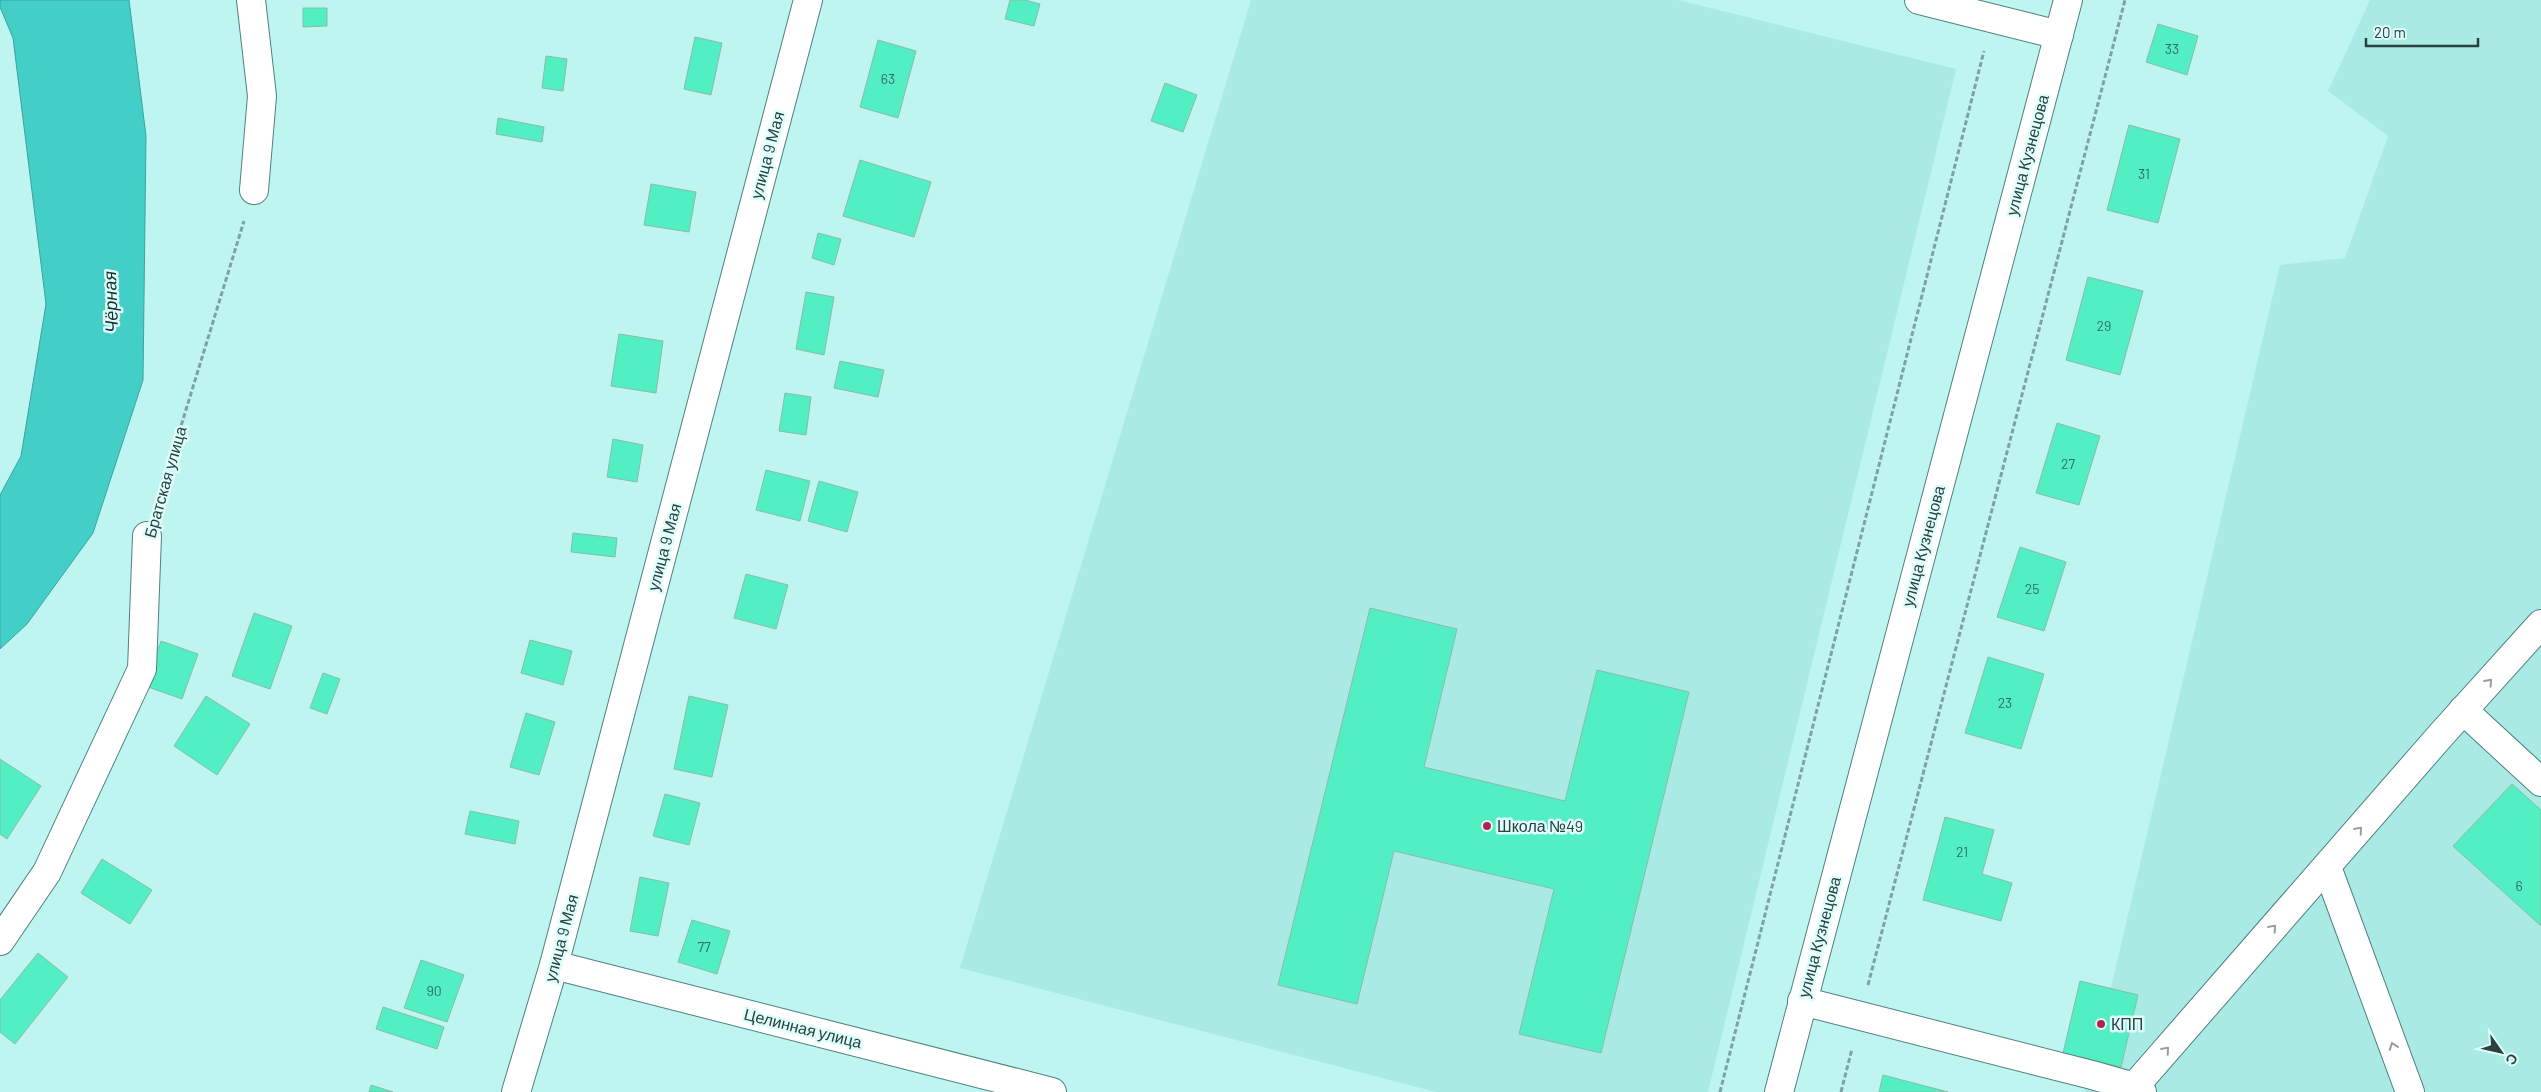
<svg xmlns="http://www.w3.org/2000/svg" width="2541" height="1092" viewBox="0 0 2541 1092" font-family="Barlow,sans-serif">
	<rect width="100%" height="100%" fill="#bef5f1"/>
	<g fill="#a9eae5">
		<path d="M1251 0H1678L1956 69 1708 1092H1436L960 968Z"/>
		<path d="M2370 0H2541V1092H2085L2094 1061 2063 1053 2080 981 2111 988 2280 265 2345 258 2388 136 2328 91Z"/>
	</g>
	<path fill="#43cec7" stroke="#3ca49e" d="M0 0H129L146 136 143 380 93 533 27 624 0 649V495L21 456 46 304 13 38 0 7Z"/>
	<g fill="#51efc1" stroke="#8bbba9">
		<path d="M1010 0H1025L1040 4 1034 26 1005 19Z"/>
		<path d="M303 8H327V26L303 27Z"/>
		<path d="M2158 24 2198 36 2187 75 2146 62Z"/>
		<path d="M695 37 722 43 711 95 684 89Z"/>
		<path d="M878 40 916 51 898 118 860 107Z"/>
		<path d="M546 56 567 59 563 91 542 88Z"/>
		<path d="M1165 83 1197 95 1183 132 1151 121Z"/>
		<path d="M498 118 544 127 542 142 496 134Z"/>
		<path d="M2129 125 2180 139 2158 223 2107 210Z"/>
		<path d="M860 160 931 182 914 237 843 216Z"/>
		<path d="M651 184 696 192 689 232 644 225Z"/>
		<path d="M818 233 841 239 834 265 812 258Z"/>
		<path d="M2088 277 2143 291 2120 375 2066 360Z"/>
		<path d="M806 292 834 297 824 355 796 349Z"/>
		<path d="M619 334 663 341 656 393 611 386Z"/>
		<path d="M840 361 884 370 878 397 834 388Z"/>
		<path d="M785 393 811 397 806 435 779 431Z"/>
		<path d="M2057 423 2100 436 2079 505 2036 493Z"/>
		<path d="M613 439 643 445 637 482 607 477Z"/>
		<path d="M766 470 810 481 800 521 756 510Z"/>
		<path d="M819 481 858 492 847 532 808 521Z"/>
		<path d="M573 533 617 538 615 557 571 552Z"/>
		<path d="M2020 547 2066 562 2044 631 1997 617Z"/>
		<path d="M746 574 788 585 776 629 734 618Z"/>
		<path d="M1370 608 1457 629 1424 767 1565 801 1597 670 1689 692 1601 1053 1519 1034 1554 889 1394 851 1357 1004 1278 985Z"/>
		<path d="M254 613 292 626 270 689 232 676Z"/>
		<path d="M530 640 572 651 563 685 521 673Z"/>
		<path d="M161 641 198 654 182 699 145 686Z"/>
		<path d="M1988 657 2044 674 2021 749 1965 733Z"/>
		<path d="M323 673 340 679 327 714 310 708Z"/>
		<path d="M206 696 250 724 217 775 174 746Z"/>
		<path d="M689 696 728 705 712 777 674 769Z"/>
		<path d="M526 713 555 722 539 775 510 767Z"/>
		<path d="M0 759 41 786 7 839 0 834Z"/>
		<path d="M2512 784 2541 810V926L2453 846Z"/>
		<path d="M665 794 700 803 689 845 653 836Z"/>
		<path d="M470 811 519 821 515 844 465 834Z"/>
		<path d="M1945 817 1994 830 1982 874 2012 883 2001 921 1923 900Z"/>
		<path d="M102 859 152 890 130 924 81 893Z"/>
		<path d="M640 877 669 883 658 936 630 931Z"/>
		<path d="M692 920 730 931 717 974 678 962Z"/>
		<path d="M38 953 68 977 15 1044 0 1032V1000Z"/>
		<path d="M421 960 464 975 447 1022 404 1008Z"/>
		<path d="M2080 981 2138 995 2121 1067 2063 1053Z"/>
		<path d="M383 1007 444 1027 437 1049 376 1029Z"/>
		<path d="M1883 1075 1948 1092H1879Z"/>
		<path d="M371 1085 393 1092H369Z"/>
	</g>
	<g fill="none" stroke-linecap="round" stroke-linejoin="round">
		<g stroke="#4e827f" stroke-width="30">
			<g id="minor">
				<path d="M251 0 262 96 254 190"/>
				<path d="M1919 0 2059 35"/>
				<path d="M2463 710 2541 782"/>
				<path d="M2327 867 2410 1092"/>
				<path d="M0 941 47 872 142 669 147 536"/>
				<path d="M554 965 1052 1092"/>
				<path d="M1802 1001 2092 1075 2134 1087 2142 1092"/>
				<path d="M2134 1087 2441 735 2541 624"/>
				<path d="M516 1092 554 965 808 0"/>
				<path d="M1779 1092 2068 0"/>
			</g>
		</g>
		<g stroke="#7ba3a1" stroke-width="3" stroke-dasharray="5 2.5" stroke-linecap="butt">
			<path d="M157 504 244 221"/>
			<path d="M1868 985 2125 0"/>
			<path d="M1720 1092 1984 51"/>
			<path d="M1841 1092 1852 1049"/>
		</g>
		<use href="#minor" stroke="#fff" stroke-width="28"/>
	</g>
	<defs><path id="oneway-chevron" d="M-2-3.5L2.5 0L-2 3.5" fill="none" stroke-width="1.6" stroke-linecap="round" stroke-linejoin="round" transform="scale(1.25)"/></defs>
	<g stroke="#95a0a0">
		<use href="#oneway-chevron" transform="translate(2489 682) rotate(-48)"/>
		<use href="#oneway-chevron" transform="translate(2359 830) rotate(-49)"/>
		<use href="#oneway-chevron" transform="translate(2273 928) rotate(-49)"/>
		<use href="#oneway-chevron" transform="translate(2393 1046) rotate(-110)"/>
		<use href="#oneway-chevron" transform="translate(2166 1050) rotate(-49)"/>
	</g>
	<g fill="#b3224d" stroke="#ddfefb" stroke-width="2">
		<circle cx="1487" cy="826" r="5"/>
		<circle cx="2101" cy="1024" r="5"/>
	</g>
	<g text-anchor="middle" stroke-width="5" stroke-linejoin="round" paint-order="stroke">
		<g font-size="14" fill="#346c60">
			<text x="2172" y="54">33</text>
			<text x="888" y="84">63</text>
			<text x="2144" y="179">31</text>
			<text x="2104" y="331">29</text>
			<text x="2068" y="469">27</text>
			<text x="2032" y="594">25</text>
			<text x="2005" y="708">23</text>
			<text x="1962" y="857">21</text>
			<text x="2519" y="891">6</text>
			<text x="704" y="952">77</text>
			<text x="434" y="996">90</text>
		</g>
		<g font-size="16" fill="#2b4140" stroke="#ddfefb">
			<text transform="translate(767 155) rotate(-75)" y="6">улица 9 Мая</text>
			<text transform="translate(2027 155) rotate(-75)" y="6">улица Кузнецова</text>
			<text transform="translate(165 482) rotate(-74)" y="6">Братская улица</text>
			<text transform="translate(1923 546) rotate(-75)" y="6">улица Кузнецова</text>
			<text transform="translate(664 547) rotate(-75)" y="6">улица 9 Мая</text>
			<text transform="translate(1819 937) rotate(-75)" y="6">улица Кузнецова</text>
			<text transform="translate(561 938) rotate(-75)" y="6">улица 9 Мая</text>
			<text transform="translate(803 1028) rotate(14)" y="6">Целинная улица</text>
		</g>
		<g font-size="16" fill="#2b4140" stroke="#ddfefb" text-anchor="start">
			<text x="1497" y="832">Школа №49</text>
			<text x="2111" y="1030">КПП</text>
		</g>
		<g font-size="18" font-style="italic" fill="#153230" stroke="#ddfefb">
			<text transform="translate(111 302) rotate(-92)" y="6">Чёрная</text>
		</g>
	</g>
	<g transform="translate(2501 1052) rotate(124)" stroke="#ddfefb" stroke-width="4" paint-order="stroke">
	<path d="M0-4L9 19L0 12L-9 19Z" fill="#2b4140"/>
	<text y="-8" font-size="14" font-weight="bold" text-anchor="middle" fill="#2b4140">С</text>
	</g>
	<path d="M2366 38v8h112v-8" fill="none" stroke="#2b4140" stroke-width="2.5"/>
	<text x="2374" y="38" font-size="15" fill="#2b4140" stroke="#ddfefb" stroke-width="4" paint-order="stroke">20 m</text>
</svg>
